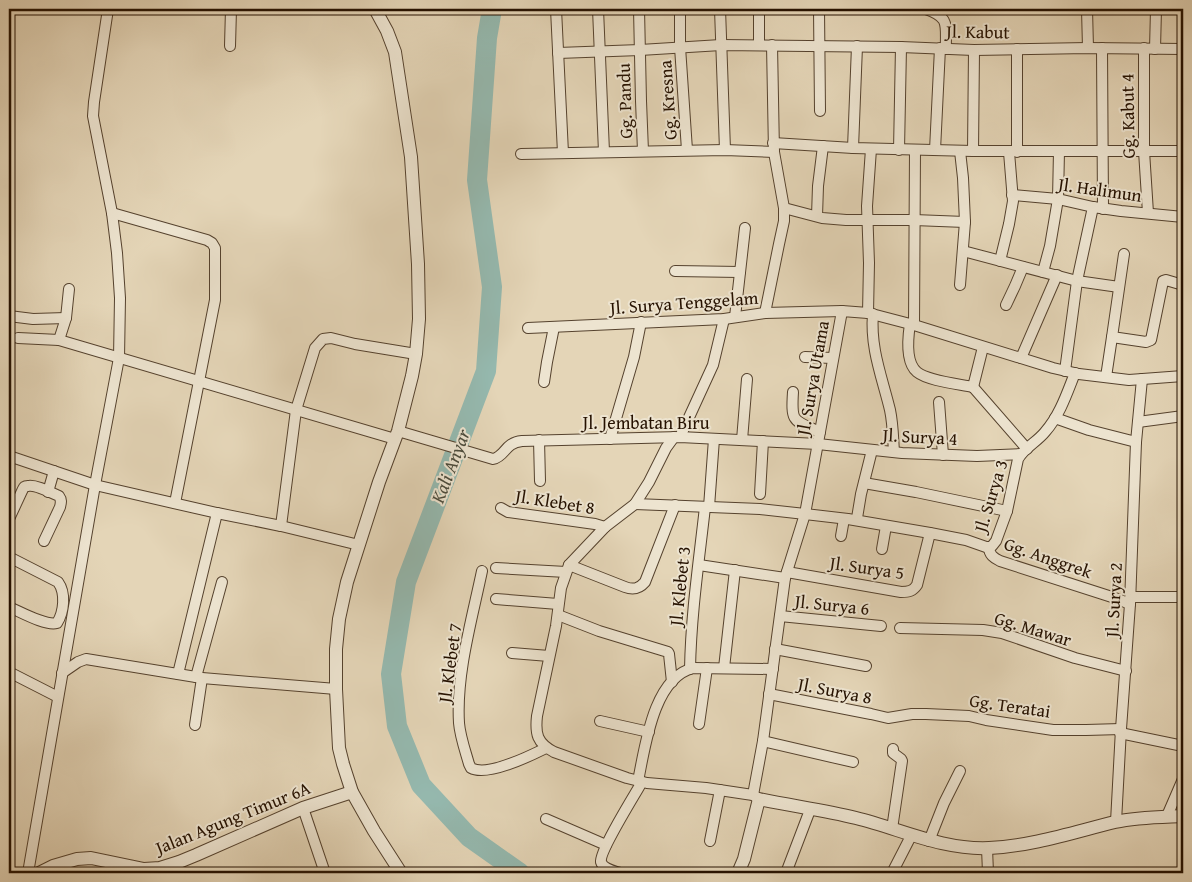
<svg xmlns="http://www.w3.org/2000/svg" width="1192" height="882" viewBox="0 0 1192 882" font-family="'Gentium Book Plus',serif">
	<rect width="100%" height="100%" fill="#e4d5b7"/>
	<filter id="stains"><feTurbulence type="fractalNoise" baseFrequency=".004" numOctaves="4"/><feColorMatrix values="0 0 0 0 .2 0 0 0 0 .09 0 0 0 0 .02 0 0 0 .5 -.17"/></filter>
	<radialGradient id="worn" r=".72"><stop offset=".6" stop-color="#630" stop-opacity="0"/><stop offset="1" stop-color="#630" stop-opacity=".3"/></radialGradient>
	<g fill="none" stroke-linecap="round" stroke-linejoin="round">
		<path stroke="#95b9af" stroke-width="20" d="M492 9 487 38 477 180 492 287 486 371 406 582 391 674 397 726 421 785 469 837 520 873"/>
		<g stroke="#55422e" stroke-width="12">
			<g id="minor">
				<path d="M556 9 563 153"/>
				<path d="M598 9 604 152"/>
				<path d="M639 9 641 101 643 151"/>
				<path d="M680 9V47L687 150"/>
				<path d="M720 9 725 150"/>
				<path d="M759 9V45"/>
				<path d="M819 9 820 111"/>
				<path d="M926 9C951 18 945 25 946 49"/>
				<path d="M1087 9 1088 48"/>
				<path d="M230 46 231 9"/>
				<path d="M1102 48 1103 209"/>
				<path d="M1144 48V151L1148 213"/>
				<path d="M1155 49 1156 9"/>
				<path d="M558 53 640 50 721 45 901 47 974 50 1088 48 1183 49"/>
				<path d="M773 143 853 148 973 151H1183"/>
				<path d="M853 148 857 46"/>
				<path d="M899 150 901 47"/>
				<path d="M935 150 940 48"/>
				<path d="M960 151 963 178 965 222 960 285"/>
				<path d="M973 151 974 50"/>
				<path d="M1017 152V49"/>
				<path d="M521 154 725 150 774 152"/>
				<path d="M1012 195 1058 199 1093 207 1121 211 1183 217"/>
				<path d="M784 208 822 218 846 220H914L965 222"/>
				<path d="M112 213 207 240 212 243 215 248V300L175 503"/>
				<path d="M817 216 818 186 823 146"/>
				<path d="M963 251 1077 281 1119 287"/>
				<path d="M1124 254 1112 337 1146 342 1151 340 1163 281 1166 280 1183 285"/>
				<path d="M1000 261 1009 224 1013 201 1009 152"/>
				<path d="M675 271 740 272"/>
				<path d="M1043 272 1050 246 1058 199 1059 151"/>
				<path d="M1006 305 1015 286 1023 267"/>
				<path d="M765 313 779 244 784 221V208L774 152 772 45"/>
				<path d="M868 313 869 263 867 206 871 149"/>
				<path d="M873 314C870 348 882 377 890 410 893 424 893 438 894 452"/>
				<path d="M9 316 33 319 66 318"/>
				<path d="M735 317 745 228"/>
				<path d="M910 324C908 337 905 362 917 372 928 381 959 384 973 387"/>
				<path d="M914 325 915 150"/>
				<path d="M528 328 724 319 765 313 842 311"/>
				<path d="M18 338 59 340 395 439"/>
				<path d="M59 340 66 318 69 289"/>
				<path d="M805 357 833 358"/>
				<path d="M1021 358 1057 275"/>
				<path d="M1065 371 1077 281 1093 207"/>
				<path d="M1106 377 1112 337"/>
				<path d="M544 382 547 362 554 327"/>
				<path d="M973 387 1027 449"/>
				<path d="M973 387 983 347"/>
				<path d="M793 392C791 423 793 420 820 432"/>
				<path d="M939 402 943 455"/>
				<path d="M1055 418 1089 430 1136 442"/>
				<path d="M1138 422 1183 416"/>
				<path d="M398 431 493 459C506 456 504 443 522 441L680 437 818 444 902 453 977 456 1021 454"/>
				<path d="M674 437 666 448 649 482 635 504 605 527 569 565 561 588 556 626 537 716C535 734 537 743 554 752L627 778 647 783 706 788 746 794 753 795 759 799"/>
				<path d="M680 437 713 365 724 319"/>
				<path d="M610 439 634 357 641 322"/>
				<path d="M539 440 540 481"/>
				<path d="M742 440 747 379"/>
				<path d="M9 456 95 485 217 513 281 526 359 545"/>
				<path d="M864 483 916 492 1007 511"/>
				<path d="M48 492 54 471"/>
				<path d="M760 494 763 441"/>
				<path d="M635 504 760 509 805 514 848 519 930 533 966 540 986 547H990L992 546 996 541 1007 511 1018 459C1024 448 1037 442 1045 432 1060 415 1067 393 1075 373"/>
				<path d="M709 507 714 439"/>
				<path d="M501 508 508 512 595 524 605 527"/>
				<path d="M857 518 861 494 872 450"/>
				<path d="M9 519 22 491C24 487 24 486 28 486 35 484 52 493 59 496 62 500 61 503 60 507L44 541"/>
				<path d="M281 526 296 410 315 348 323 339 331 338 355 344 416 354"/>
				<path d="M841 536 844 519"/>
				<path d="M989 547C989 555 994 558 1000 561L1115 598 1130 604"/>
				<path d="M882 549 886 526"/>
				<path d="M9 557 58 582C66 593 64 612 57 623 45 626 21 612 9 607"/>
				<path d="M569 565 625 587C633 590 639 589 645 582L675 505"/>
				<path d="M699 565 785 578"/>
				<path d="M496 568 566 572"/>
				<path d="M482 571C472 619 456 674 459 723 460 736 465 750 469 764L471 768C487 777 530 756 546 748"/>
				<path d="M787 572 901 592C909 592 913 591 917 585L930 533"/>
				<path d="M1131 597H1183"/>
				<path d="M496 599 558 604"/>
				<path d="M558 615 599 631 668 652 669 654 672 682"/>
				<path d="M780 616 881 626"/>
				<path d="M900 628 983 630 1002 633 1075 658 1126 671"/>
				<path d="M775 649 866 666"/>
				<path d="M512 653 549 656"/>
				<path d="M724 668 735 570"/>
				<path d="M690 669C691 614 699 561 705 507"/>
				<path d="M9 672 58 697"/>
				<path d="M62 673 78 662 86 659 202 678 336 689"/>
				<path d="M178 674 217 513"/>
				<path d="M196 677 222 582"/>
				<path d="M769 694 871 714 888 718 912 714H926L969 716 986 720 1053 730H1086L1121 729"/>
				<path d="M600 721 649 732"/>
				<path d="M699 724 707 668"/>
				<path d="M195 725 202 678"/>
				<path d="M1120 733 1183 746"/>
				<path d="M763 741 853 762"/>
				<path d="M638 781C645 748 653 678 693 668L773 669"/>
				<path d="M753 795 763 741 785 578 805 514 842 311 868 313 914 325 1053 368 1079 374 1129 380 1183 376"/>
				<path d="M303 808 325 873"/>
				<path d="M1167 816 1183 779"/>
				<path d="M546 819 606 845"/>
				<path d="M1116 822 1121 729 1130 604 1136 442 1142 379"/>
				<path d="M892 829 902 761 901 759 893 753V749"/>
				<path d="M710 841 720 790"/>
				<path d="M929 841 944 803 960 771"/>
				<path d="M987 848 988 873"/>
				<path d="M28 873 95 485 119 358 120 298 117 253 112 213 93 116 94 102 108 9"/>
				<path d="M620 873C614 871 603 869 601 862 599 852 635 794 642 782"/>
				<path d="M786 873 810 810"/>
				<path d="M892 873 911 836"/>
			</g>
		</g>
		<g stroke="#55422e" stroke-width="14">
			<g id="tertiary">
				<path d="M375 9 387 31 395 52 411 157 418 264 419 319 416 354 412 376 398 431 379 482 347 582 339 619 336 649V689L339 748 343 764 352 792 374 831 401 873"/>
				<path d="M39 873 53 866 77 859 91 858 144 869 160 868 179 862 196 855 303 808 352 792"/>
				<path d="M738 873 744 859 759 799C792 806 825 810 856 818 901 829 942 850 989 848 1032 846 1074 832 1115 822 1137 817 1161 817 1183 816"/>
			</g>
		</g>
		<use href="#minor" stroke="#ede4d0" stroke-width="10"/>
		<use href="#tertiary" stroke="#ede4d0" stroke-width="12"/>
	</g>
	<g text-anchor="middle" stroke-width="4" stroke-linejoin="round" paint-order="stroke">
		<g font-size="18" fill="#251100" stroke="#ede4d0">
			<text transform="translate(978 32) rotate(1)" y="6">Jl. Kabut</text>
			<text transform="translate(668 100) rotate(-94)" y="6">Gg. Kresna</text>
			<text transform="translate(625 101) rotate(-92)" y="6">Gg. Pandu</text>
			<text transform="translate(1128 116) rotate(-91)" y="6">Gg. Kabut 4</text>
			<text transform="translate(1100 190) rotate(8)" y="6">Jl. Halimun</text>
			<text transform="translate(684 303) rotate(-4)" y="6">Jl. Surya Tenggelam</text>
			<text transform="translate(813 378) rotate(-80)" y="6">Jl. Surya Utama</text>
			<text x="646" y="429">Jl. Jembatan Biru</text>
			<text transform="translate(920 437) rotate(3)" y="6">Jl. Surya 4</text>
			<text transform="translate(991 496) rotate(-73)" y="6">Jl. Surya 3</text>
			<text transform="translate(555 502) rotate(9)" y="6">Jl. Klebet 8</text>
			<text transform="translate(1048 558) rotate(19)" y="6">Gg. Anggrek</text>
			<text transform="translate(867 568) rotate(8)" y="6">Jl. Surya 5</text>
			<text transform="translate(680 586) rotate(-84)" y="6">Jl. Klebet 3</text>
			<text transform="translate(1114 600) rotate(-87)" y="6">Jl. Surya 2</text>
			<text transform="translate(832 605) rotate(6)" y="6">Jl. Surya 6</text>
			<text transform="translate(1033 629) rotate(17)" y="6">Gg. Mawar</text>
			<text transform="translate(450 663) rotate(-82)" y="6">Jl. Klebet 7</text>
			<text transform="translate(835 691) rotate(11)" y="6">Jl. Surya 8</text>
			<text transform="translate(1010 706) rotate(8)" y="6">Gg. Teratai</text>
			<text transform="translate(233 818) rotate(-22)" y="6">Jalan Agung Timur 6A</text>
		</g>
		<g font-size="19" font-style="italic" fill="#4c4c3d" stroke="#ede4d0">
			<text transform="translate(450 466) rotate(-69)" y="7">Kali Anyar</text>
		</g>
	</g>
	<rect width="1192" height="882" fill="none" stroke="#e4d5b7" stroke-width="30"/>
	<rect x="10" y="10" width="1172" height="862" fill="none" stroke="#251100" stroke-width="2.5"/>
	<rect x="15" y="15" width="1162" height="852" fill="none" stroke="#251100"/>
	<rect width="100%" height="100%" filter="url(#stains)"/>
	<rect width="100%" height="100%" fill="url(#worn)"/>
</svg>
